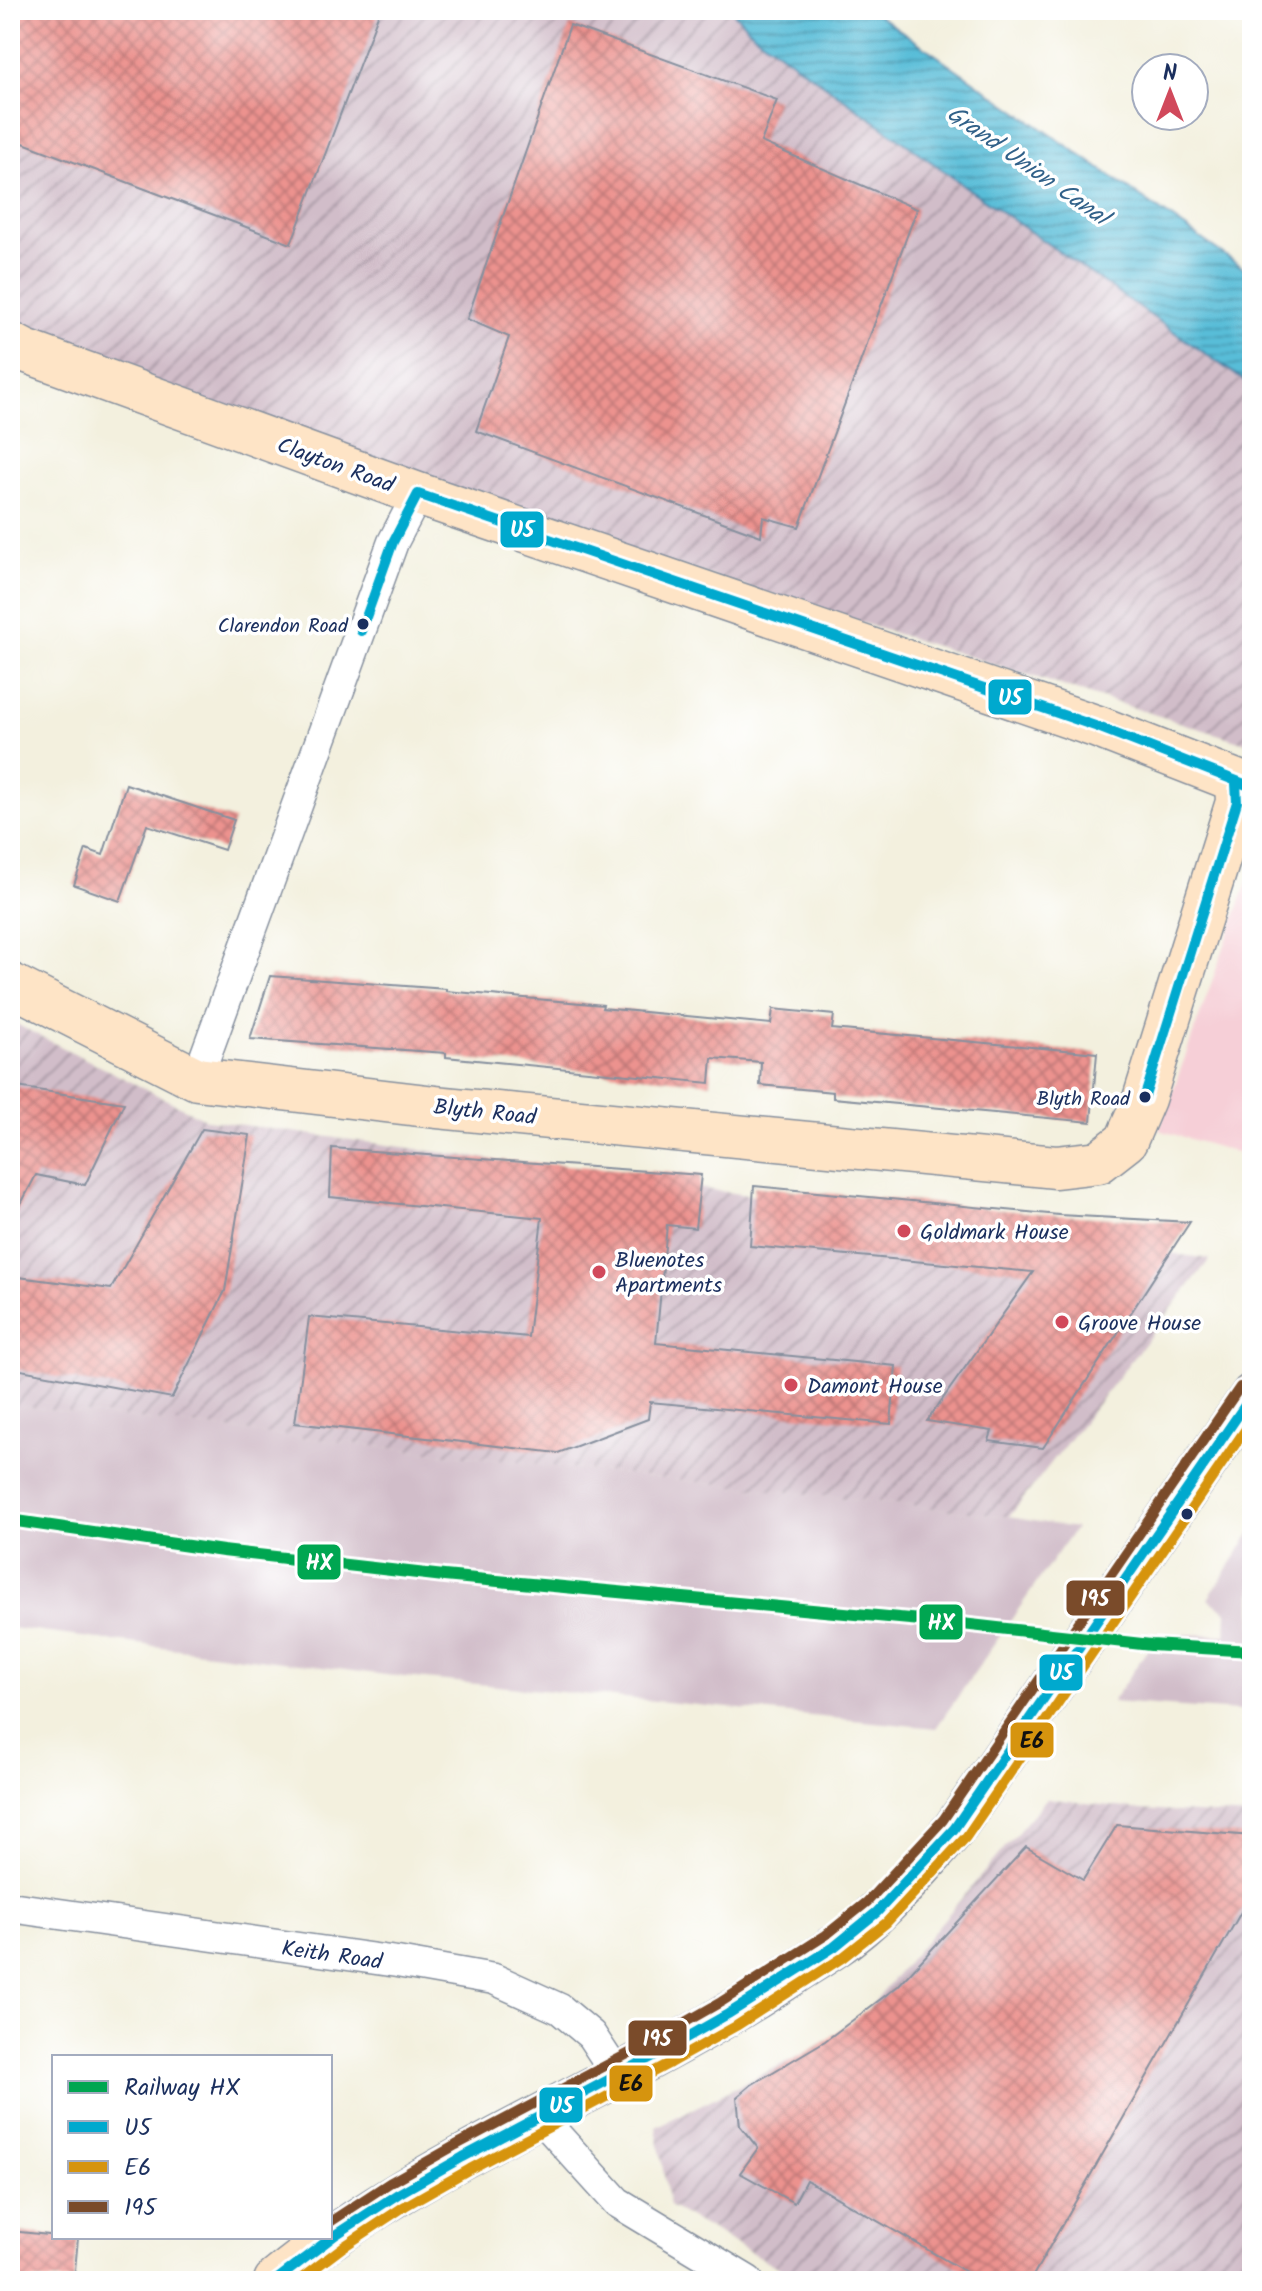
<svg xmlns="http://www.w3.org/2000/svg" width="1262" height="2291" viewBox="0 0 1262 2291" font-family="Kalam,sans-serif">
	<defs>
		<pattern id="industrial-furrows" width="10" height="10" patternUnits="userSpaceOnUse" patternTransform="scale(2)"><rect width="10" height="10" fill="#d1bdc9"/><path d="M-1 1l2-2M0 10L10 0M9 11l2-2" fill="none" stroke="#a99aa6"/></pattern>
		<pattern id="water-rules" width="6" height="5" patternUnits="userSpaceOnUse" patternTransform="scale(2)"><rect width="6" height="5" fill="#59bdd8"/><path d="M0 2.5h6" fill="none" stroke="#499ab2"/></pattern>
		<pattern id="building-cross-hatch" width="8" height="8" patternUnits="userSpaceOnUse" patternTransform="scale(2)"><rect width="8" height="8" fill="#ec928e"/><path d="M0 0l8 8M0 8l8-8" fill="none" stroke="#be7877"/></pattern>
	</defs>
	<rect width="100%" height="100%" fill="#fff"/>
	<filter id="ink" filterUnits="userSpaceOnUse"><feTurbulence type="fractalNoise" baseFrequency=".0125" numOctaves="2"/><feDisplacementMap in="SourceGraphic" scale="16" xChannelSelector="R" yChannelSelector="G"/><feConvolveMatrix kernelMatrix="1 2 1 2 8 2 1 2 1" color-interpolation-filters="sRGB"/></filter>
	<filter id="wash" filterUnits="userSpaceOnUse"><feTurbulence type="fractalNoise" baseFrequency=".006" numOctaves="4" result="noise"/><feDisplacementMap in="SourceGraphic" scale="32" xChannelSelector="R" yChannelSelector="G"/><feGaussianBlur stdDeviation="1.8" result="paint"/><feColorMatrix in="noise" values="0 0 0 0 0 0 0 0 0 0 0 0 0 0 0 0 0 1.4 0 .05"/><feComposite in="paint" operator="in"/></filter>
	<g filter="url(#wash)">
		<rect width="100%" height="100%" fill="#f3f0de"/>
		<path fill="#f6cfd7" d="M1252 869V1157L1159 1130Z"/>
		<g fill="url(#industrial-furrows)">
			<path d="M10 10H731L755 34 1252 386V745L155 402 10 334Z"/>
			<path d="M10 1021 207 1120 1210 1259 1009 1517 10 1405Z"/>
			<path d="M1047 1798 1141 1810 1252 1816V2281H802L669 2206 656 2127 849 2031Z"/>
		</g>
		<g fill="#d1bdc9">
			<path d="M10 1405 1009 1517 1075 1528 936 1728 394 1676 10 1628Z"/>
			<path d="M1252 1531V1712L1112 1702 1158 1634 1226 1635 1227 1612 1208 1599Z"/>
		</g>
		<path fill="url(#water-rules)" stroke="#3a769b" stroke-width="2" d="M731 10H871L1252 274V386L973 192 754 34Z"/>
		<g id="blocks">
			<g fill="url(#building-cross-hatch)">
				<path d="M10 10H380L291 244 10 138Z"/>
				<path d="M570 25 777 100 761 142 917 209 799 527 763 517 761 536 476 431 509 337 467 319Z"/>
				<path d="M126 784 234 820 224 850 147 825 120 901 74 885 86 849 103 855Z"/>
				<path d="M270 976 446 989V991L603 1005 602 1008 771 1024 773 1009 834 1015 832 1029 1097 1053 1091 1122 833 1098V1092L760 1085 761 1062 712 1058 710 1083 446 1057V1053L250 1039Z"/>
				<path d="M10 1086 124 1103 85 1185 36 1175 10 1225Z"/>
				<path d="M202 1129 250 1135 225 1291 172 1398 10 1368V1276L111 1289Z"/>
				<path d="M332 1148 701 1175 695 1228 667 1225 656 1343 896 1366 891 1424 650 1402 648 1419 558 1453 295 1423 309 1317 528 1337 542 1218 330 1197Z"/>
				<path d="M754 1186 1059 1215 1190 1222 1043 1448 989 1441 992 1431 927 1421 1033 1272 750 1246Z"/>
				<path d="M1117 1825 1252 1836V1893L1030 2281H982L806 2180 794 2203 740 2173 758 2148 740 2126 737 2097 751 2085 825 2041 898 1986 1026 1847 1083 1880Z"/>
				<path d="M10 2231 78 2238 74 2281H10Z"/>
			</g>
		</g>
	</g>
	<g filter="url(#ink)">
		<use href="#blocks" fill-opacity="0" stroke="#87909e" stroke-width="2"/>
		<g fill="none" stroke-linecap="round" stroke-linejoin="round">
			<g stroke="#87909e" stroke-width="33">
				<g id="street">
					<path d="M197 1079 393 542 418 494"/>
					<path d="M10 1907 397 1962 494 1979 560 2009 591 2035 618 2076"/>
					<path d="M540 2117 617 2202 748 2281"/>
				</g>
			</g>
			<g stroke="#87909e" stroke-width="45">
				<g id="secondary">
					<path d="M10 343 25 351 418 494 1098 727 1252 787"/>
					<path d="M10 984 197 1079 436 1107 1056 1167 1099 1162 1126 1141 1144 1099 1237 802 1236 783"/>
					<path d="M275 2281C430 2152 626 2086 792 1974 810 1962 830 1951 848 1937 888 1906 921 1867 954 1829L1252 1395"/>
				</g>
			</g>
			<use href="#street" stroke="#fff" stroke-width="30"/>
			<use href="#secondary" stroke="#fee4c6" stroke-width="42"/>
			<g stroke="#fff" stroke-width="16">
				<g id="bus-1">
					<path d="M361 631 393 542 418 494 1098 727 1252 787"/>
					<path d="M1144 1099 1237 802 1236 783"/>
					<path d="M275 2281 335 2235 398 2194 463 2157 663 2051 728 2014 834 1947 877 1912 954 1829 1252 1395"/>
				</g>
			</g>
			<g stroke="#fff" stroke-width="16">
				<path id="bus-2" d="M298 2281 343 2247 405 2206 470 2169 670 2063 736 2026 842 1958 886 1923 966 1837 1252 1420"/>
			</g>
			<g stroke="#fff" stroke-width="16">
				<path id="bus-3" d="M330 2222 391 2182 456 2145 656 2039 721 2002 826 1935 867 1902 943 1820 1240 1387"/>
			</g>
			<use href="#bus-1" stroke="#00a9ce" stroke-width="10"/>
			<use href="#bus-2" stroke="#d6940e" stroke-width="10"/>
			<use href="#bus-3" stroke="#7a4b2a" stroke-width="10"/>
			<g stroke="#fff" stroke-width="18">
				<path id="rail-1" d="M10 1520 223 1551 444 1576 953 1623 1151 1645 1252 1651"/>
			</g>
			<use href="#rail-1" stroke="#00a651" stroke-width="12"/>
		</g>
	</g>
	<g fill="#1b2f5e" stroke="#fff" stroke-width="3">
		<circle cx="363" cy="624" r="7"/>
		<circle cx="1145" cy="1097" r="7"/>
		<circle cx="1187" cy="1514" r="7"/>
	</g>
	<g fill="#d1495b" stroke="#fff" stroke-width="3">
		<circle cx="904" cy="1231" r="8"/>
		<circle cx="599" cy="1272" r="8"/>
		<circle cx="1062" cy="1322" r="8"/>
		<circle cx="791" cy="1385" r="8"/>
	</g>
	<g text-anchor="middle" stroke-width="7" stroke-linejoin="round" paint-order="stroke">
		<g font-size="20" fill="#1b2f5e" stroke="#fff" text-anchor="end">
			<text x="348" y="632">Clarendon Road</text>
			<text x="1130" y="1105">Blyth Road</text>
		</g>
		<g font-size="22" fill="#1b2f5e" stroke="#fff">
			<text transform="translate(336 464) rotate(20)" y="8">Clayton Road</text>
			<text transform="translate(485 1111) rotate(6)" y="8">Blyth Road</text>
			<text transform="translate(332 1954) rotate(8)" y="8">Keith Road</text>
		</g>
		<g font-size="22" fill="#1b2f5e" stroke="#fff" text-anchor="start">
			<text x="920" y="1239">Goldmark House</text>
			<text x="615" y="1267">Bluenotes<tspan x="615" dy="25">Apartments</tspan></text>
			<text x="1078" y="1330">Groove House</text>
			<text x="807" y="1393">Damont House</text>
		</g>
		<g font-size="24" font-style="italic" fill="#316189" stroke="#fff">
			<text transform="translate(1028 165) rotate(35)" y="8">Grand Union Canal</text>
		</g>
	</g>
	<g stroke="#fff" stroke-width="3">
		<rect x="499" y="510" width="46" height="39" rx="8" fill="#00a9ce"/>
		<rect x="987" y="678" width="46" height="38" rx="8" fill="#00a9ce"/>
		<rect x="296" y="1543" width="46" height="38" rx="8" fill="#00a651"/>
		<rect x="1065" y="1579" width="61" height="38" rx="8" fill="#7a4b2a"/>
		<rect x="918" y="1603" width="46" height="38" rx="8" fill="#00a651"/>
		<rect x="1038" y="1653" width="46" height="39" rx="8" fill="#00a9ce"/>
		<rect x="1009" y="1721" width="46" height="38" rx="8" fill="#d6940e"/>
		<rect x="627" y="2019" width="61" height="38" rx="8" fill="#7a4b2a"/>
		<rect x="608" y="2064" width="46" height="39" rx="8" fill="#d6940e"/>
		<rect x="538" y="2086" width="46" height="38" rx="8" fill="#00a9ce"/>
	</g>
	<g font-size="22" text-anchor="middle" font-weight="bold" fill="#fff">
		<text x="522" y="537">U5</text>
		<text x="1010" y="705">U5</text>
		<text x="319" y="1570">HX</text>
		<text x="1095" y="1606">195</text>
		<text x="941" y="1630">HX</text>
		<text x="1061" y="1680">U5</text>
		<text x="657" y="2046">195</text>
		<text x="561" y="2113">U5</text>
	</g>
	<g font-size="22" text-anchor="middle" font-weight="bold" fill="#111">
		<text x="1032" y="1748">E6</text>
		<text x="631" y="2091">E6</text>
	</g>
	<rect width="1262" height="2291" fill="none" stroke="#fff" stroke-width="40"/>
	<rect x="52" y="2055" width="280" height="184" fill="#ffffff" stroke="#a4acbf" stroke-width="2"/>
	<rect x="68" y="2081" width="40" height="12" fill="#00a651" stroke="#a4acbf" stroke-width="2"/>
	<text x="124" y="2095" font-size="24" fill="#1b2f5e">Railway HX</text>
	<rect x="68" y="2121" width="40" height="12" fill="#00a9ce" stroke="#a4acbf" stroke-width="2"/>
	<text x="124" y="2135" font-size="24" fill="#1b2f5e">U5</text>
	<rect x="68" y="2161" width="40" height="12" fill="#d6940e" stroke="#a4acbf" stroke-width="2"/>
	<text x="124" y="2175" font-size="24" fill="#1b2f5e">E6</text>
	<rect x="68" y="2201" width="40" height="12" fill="#7a4b2a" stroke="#a4acbf" stroke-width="2"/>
	<text x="124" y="2215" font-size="24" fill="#1b2f5e">195</text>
	<g transform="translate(1170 92)"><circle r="38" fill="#ffffff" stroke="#a4acbf" stroke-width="2"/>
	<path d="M0-6L14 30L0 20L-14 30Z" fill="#d1495b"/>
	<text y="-12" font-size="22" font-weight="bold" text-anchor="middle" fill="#1b2f5e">N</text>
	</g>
</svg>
